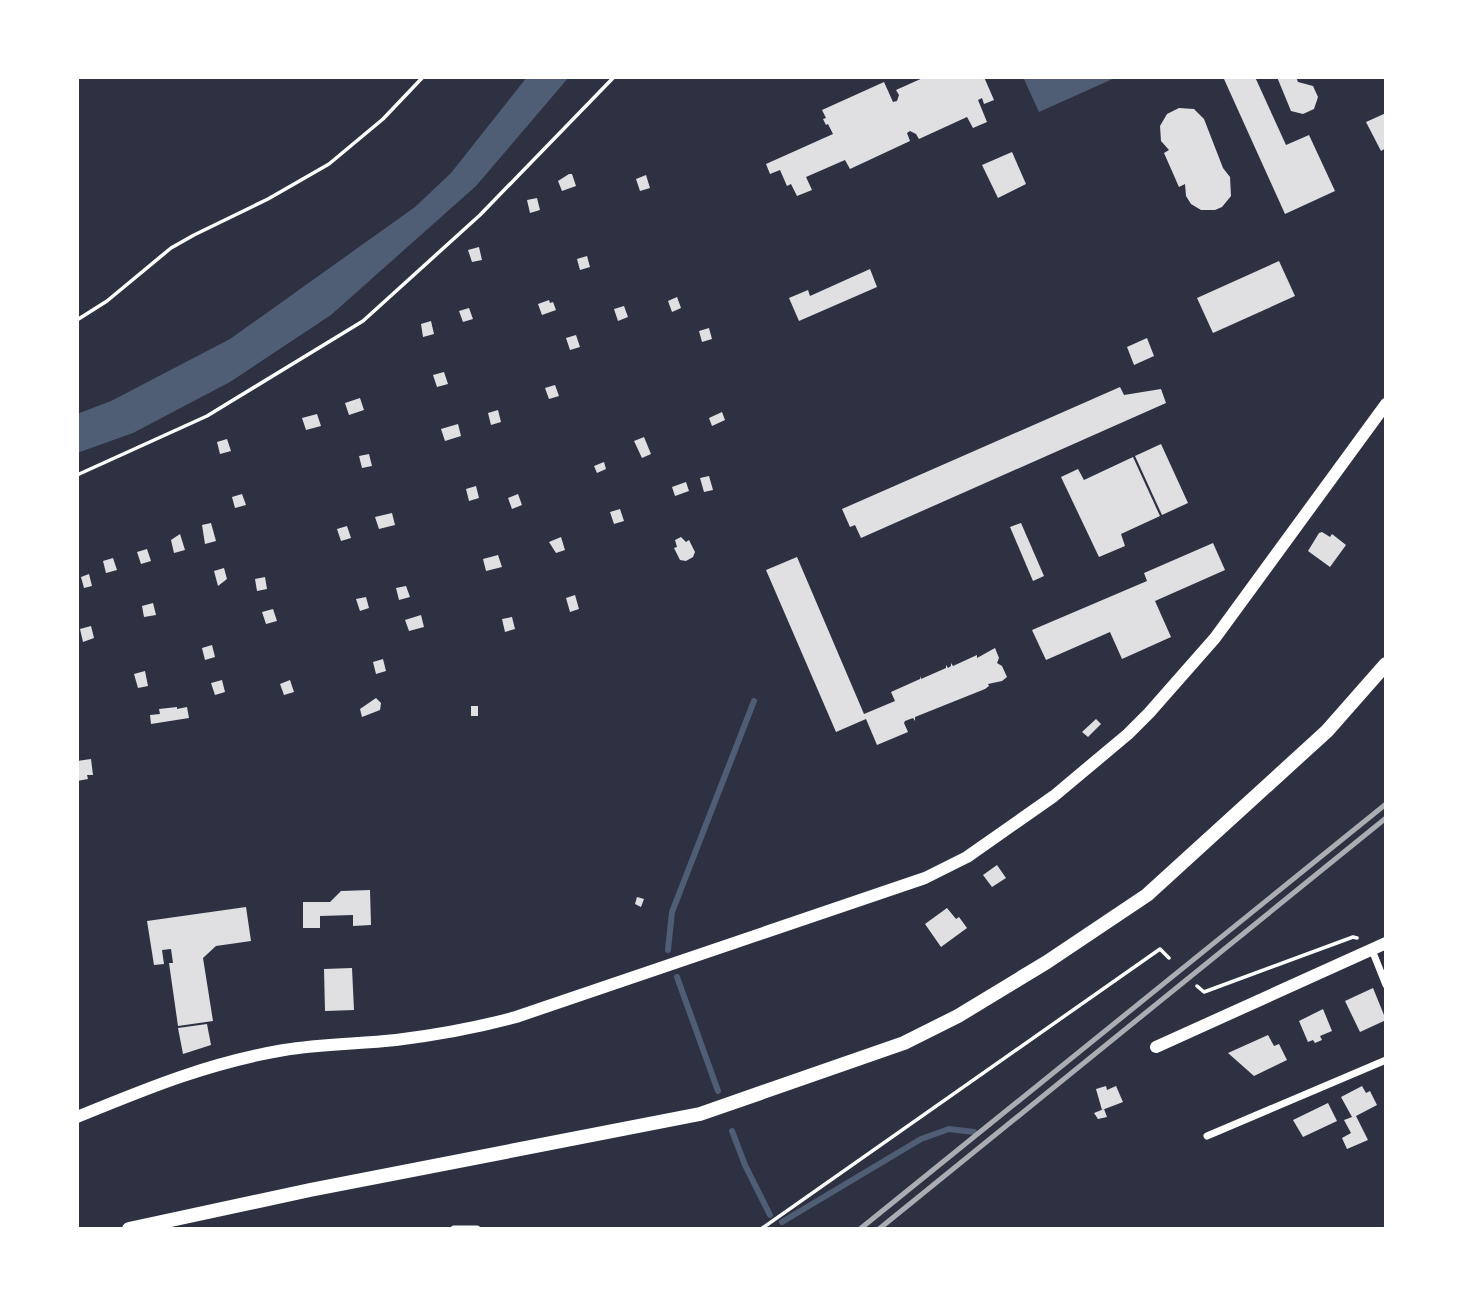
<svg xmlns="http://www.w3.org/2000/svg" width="1463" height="1306" viewBox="0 0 1463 1306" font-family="'Space Grotesk',sans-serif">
	<rect width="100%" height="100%" fill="#2d3142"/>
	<g fill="#4f5d75">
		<path d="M527 77H569L476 186 331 315 230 382 133 433 77 453V414L111 401 230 339 415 207 451 173Z"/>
		<path d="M1023 77H1117L1039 112Z"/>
	</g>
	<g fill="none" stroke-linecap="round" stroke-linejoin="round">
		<g stroke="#4f5d75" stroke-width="6">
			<path d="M668 950 672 912 754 701"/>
			<path d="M677 977 718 1091"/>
			<path d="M732 1131 745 1165 770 1215"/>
			<path d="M782 1222 921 1139 949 1129 974 1132"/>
		</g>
	</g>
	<g fill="#e0e0e3">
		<path d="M925 77H984L994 100 984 104 982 98 978 100 987 122 973 128 967 117 919 139 916 134 910 131 907 133 910 141 850 169 845 160 806 177 812 190 797 196 791 184 787 186 780 170 770 174 766 164 833 134 828 124 826 125 823 119 826 118 822 110 884 82 893 102 897 101 899 95 896 90Z"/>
		<path d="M1227 77H1255L1286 145 1309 135 1335 191 1285 214 1224 79Z"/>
		<path d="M1277 77H1296L1298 82 1313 86 1318 97 1314 109 1303 114 1291 111Z"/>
		<path d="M1179 108 1194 109 1204 119 1223 168 1230 177 1231 196 1222 207 1215 210H1201L1191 204 1186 196 1185 184 1179 187 1164 153 1169 150 1161 141 1160 126 1167 114Z"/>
		<path d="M1386 113V148L1381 151 1366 122Z"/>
		<path d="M1012 152 1026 184 998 198 982 165Z"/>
		<path d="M569 174H572L576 186 562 191 558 181Z"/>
		<path d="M646 175 650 188 640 191 636 179Z"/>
		<path d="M537 198 540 210 530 213 527 200Z"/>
		<path d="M479 247 482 260 472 262 468 250Z"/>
		<path d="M587 256 590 267 580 270 577 259Z"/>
		<path d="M1279 261 1295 296 1213 333 1197 298Z"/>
		<path d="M870 269 877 287 799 321 789 298 808 290 810 296Z"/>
		<path d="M677 297 681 308 672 312 668 301Z"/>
		<path d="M549 300 550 303 553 302 556 310 542 315 538 304Z"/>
		<path d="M624 306 628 317 618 321 614 309Z"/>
		<path d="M469 308 473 319 463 322 459 311Z"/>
		<path d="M431 321 434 334 423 337 421 324Z"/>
		<path d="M709 328 712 339 702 342 699 331Z"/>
		<path d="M576 335 580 347 570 350 566 338Z"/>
		<path d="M1147 338 1154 356 1134 365 1127 347Z"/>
		<path d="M444 372 448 384 437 387 433 375Z"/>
		<path d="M555 385 559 396 549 399 545 388Z"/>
		<path d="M1120 387 1124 395 1161 389 1166 403 861 538 855 525 850 527 842 509Z"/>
		<path d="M360 398 364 410 349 415 345 403Z"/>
		<path d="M498 410 501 422 491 425 488 413Z"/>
		<path d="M722 412 725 420 712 426 709 418Z"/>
		<path d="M317 414 321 426 306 430 302 418Z"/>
		<path d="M458 424 461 436 445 441 441 429Z"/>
		<path d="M644 437 651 454 642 458 634 441Z"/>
		<path d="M227 439 231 451 220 454 217 442Z"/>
		<path d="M1161 444 1188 503 1162 515 1135 456Z"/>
		<path d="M369 454 372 466 362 468 359 456Z"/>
		<path d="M1133 457 1160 516 1121 534 1125 546 1099 557 1061 477 1078 469 1084 480Z"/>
		<path d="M604 462 606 469 597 473 594 466Z"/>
		<path d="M709 476 713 490 704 492 700 478Z"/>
		<path d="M686 482 689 491 675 496 672 487Z"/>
		<path d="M476 486 479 498 469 501 466 489Z"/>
		<path d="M242 494 246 505 235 508 232 497Z"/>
		<path d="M518 494 522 505 512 509 508 498Z"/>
		<path d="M620 509 624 521 614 524 610 512Z"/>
		<path d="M392 513 395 525 379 529 375 517Z"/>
		<path d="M211 523 216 541 205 544 202 525Z"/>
		<path d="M1021 523 1044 576 1033 581 1010 527Z"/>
		<path d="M347 526 351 538 341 541 337 529Z"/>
		<path d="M1322 532 1330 537 1332 534 1346 545 1330 567 1308 551 1319 533Z"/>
		<path d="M180 534 185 550 174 553 171 540Z"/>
		<path d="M561 537 565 550 556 553 549 542Z"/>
		<path d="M681 537 686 542 689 540 695 552 693 557 686 561 680 560 674 548 677 547 675 540Z"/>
		<path d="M1213 543 1225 570 1155 601 1171 637 1122 659 1110 632 1046 660 1032 630 1147 581 1144 573Z"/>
		<path d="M147 549 151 561 141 564 137 552Z"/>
		<path d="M498 555 502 567 486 571 483 559Z"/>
		<path d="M797 557 864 714 895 701 891 692 920 679V676L921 679 946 668V665L948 668 951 666V663L953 666 977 655V658L995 648 999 658 997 663 1002 666 1007 677 1002 681 988 684 989 686 985 689 915 717V721L913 718 905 721 904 723 908 732 877 745 866 719 836 732 766 570Z"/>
		<path d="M113 558 117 570 106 573 103 561Z"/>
		<path d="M224 568 227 579 218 586 214 571Z"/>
		<path d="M89 574 92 586 84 588 81 577Z"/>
		<path d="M265 577 267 589 257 591 255 579Z"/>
		<path d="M406 586 410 597 399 600 396 588Z"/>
		<path d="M575 595 579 609 570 612 566 598Z"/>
		<path d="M366 597 369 608 360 611 356 599Z"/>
		<path d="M153 603 156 615 144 617 142 606Z"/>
		<path d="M273 609 277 621 266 624 262 612Z"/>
		<path d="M421 615 424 627 409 631 405 620Z"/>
		<path d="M512 617 515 629 505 632 502 619Z"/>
		<path d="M91 626 94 638 83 642 80 629Z"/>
		<path d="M212 645 215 657 205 660 202 648Z"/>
		<path d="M383 659 386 671 376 674 373 662Z"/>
		<path d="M145 671 148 686 138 688 134 674Z"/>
		<path d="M222 680 225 692 215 695 211 683Z"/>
		<path d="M290 680 294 692 284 695 280 684Z"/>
		<path d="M376 698 381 703 380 710 362 717 360 709Z"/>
		<rect x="471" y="706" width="7" height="10"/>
		<path d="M177 707V709L187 707 189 718 151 724 150 715 160 714 159 709Z"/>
		<path d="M1096 719 1101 724 1088 737 1082 732Z"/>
		<path d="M91 759 93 775H87L88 779 77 781V761Z"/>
		<path d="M997 865 1006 878 992 887 983 875Z"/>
		<path d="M370 890 371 925 353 926V915L320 916V928H303V902H330L341 891Z"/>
		<path d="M637 897 644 899 641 907 635 904Z"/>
		<path d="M246 907 251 941 216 946 203 958 213 1021 178 1026 169 963H173L171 949 162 950 164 964 154 965 147 921Z"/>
		<path d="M947 908 956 919 959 917 967 928 941 947 925 924Z"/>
		<path d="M352 968 354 1010 325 1011 324 969Z"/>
		<path d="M1373 988 1386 1020 1360 1032 1345 1001Z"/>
		<path d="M1323 1009 1332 1031 1320 1036 1322 1040 1315 1043 1313 1040 1308 1042 1299 1021Z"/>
		<path d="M207 1024 211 1045 183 1054 178 1028Z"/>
		<path d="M1268 1035 1274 1046 1279 1044 1287 1060 1254 1076 1228 1053Z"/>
		<path d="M1106 1086 1107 1090 1116 1086 1123 1102 1102 1110 1096 1089Z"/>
		<path d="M1362 1086 1366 1093 1370 1091 1377 1105 1356 1116 1368 1140 1347 1149 1342 1138 1351 1133 1344 1120 1352 1117 1341 1097Z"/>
		<path d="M1328 1103 1337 1121 1303 1137 1293 1120Z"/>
		<path d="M1104 1109 1107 1117 1098 1119 1094 1113Z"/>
	</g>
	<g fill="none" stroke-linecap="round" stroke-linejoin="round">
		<g stroke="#fff" stroke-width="3.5">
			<path d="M77 320 107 301 171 248 194 235 268 199 329 164 383 119 423 77"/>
			<path d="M77 475 207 416 363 321 480 215 614 77"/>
			<path d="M1197 986 1204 992 1353 937 1357 938"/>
			<path d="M761 1229 1160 949 1169 958"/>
		</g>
		<g stroke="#fff" stroke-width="7">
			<path d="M1372 950 1386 985"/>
			<path d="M1207 1136 1386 1060"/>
			<path d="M454 1229H477"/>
		</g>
		<g stroke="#fff" stroke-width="12">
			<path d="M1156 1047 1386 943"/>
			<path d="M77 1117C148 1088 208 1063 284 1050 321 1044 359 1044 396 1040 437 1035 476 1028 516 1017L925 878 967 857 1054 796 1128 734 1149 713 1215 638 1386 404"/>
		</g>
		<path stroke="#fff" stroke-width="14" d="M129 1229 310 1190 700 1114 904 1043 958 1016 1047 962 1147 895 1327 731 1386 664"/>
		<g stroke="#abadb3" stroke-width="5">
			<path d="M860 1229 1386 804"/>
			<path d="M879 1229 1386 818"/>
		</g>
	</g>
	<rect width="1463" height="1306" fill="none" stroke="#ffffff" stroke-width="158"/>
</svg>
